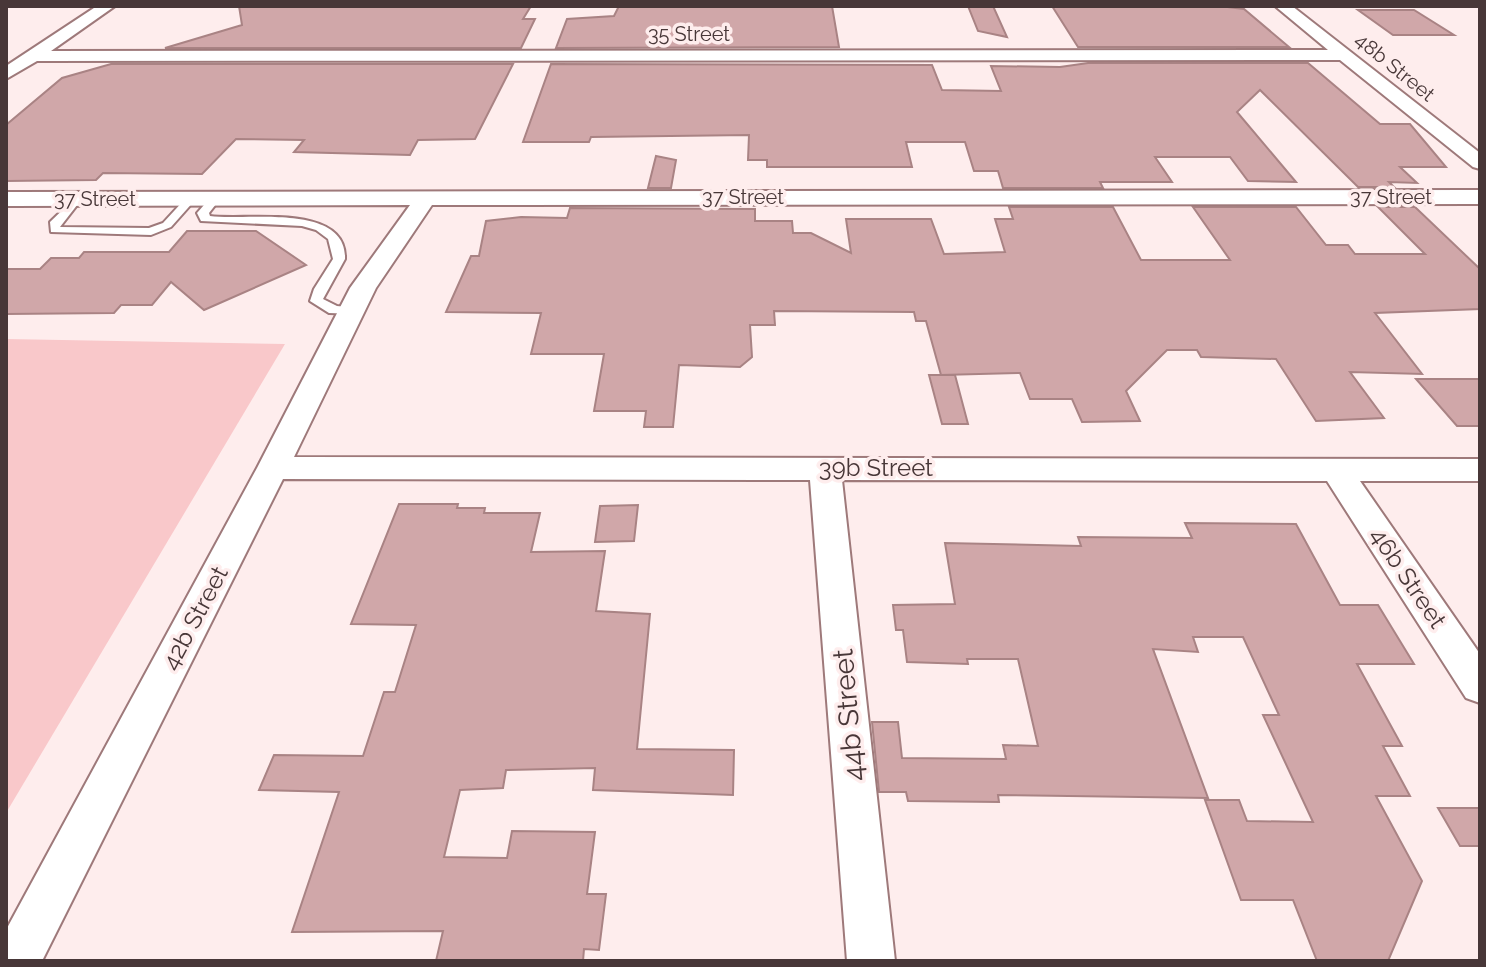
<svg xmlns="http://www.w3.org/2000/svg" width="1486" height="967" viewBox="0 0 1486 967" font-family="Raleway,sans-serif">
	<rect width="100%" height="100%" fill="#feeded"/>
	<path fill="#f9c8ca" d="M6 339 285 344 6 813Z"/>
	<g fill="#d0a7a9" stroke="#a98384" stroke-width="2">
		<path d="M239 6H531L523 19H535L521 48H165L242 25Z"/>
		<path d="M619 6H832L839 47 556 48 567 19 614 16Z"/>
		<path d="M968 6H993L1007 37 978 31Z"/>
		<path d="M1052 6H1219L1244 9 1289 47H1078Z"/>
		<path d="M1358 10H1414L1454 35H1393Z"/>
		<path d="M1088 63H1308L1380 124H1410L1446 167H1400L1417 183 1389 182 1394 187H1358L1260 90 1237 112 1296 182 1248 181 1230 157H1155L1172 182H1100L1103 188H1003L998 171H974L965 142H906L912 167H767V160H748L749 135 591 137 589 142H523L551 64 932 65 942 90 1001 91 991 66 1060 67Z"/>
		<path d="M111 64H513L475 139 418 140 410 155 294 152 304 140 236 139 202 174 103 173 96 180 6 181V125L62 78Z"/>
		<path d="M656 156 676 160 671 188H648Z"/>
		<path d="M1009 207H1113L1141 260H1230L1193 207H1296L1326 245H1348L1355 254H1425L1378 207H1415L1480 269V309L1375 313 1422 374 1350 372 1384 418 1316 421 1276 359 1201 357 1197 350H1167L1126 391 1140 421 1082 422 1072 399H1030L1020 373 941 375 926 321H916L914 312 774 311 775 325H750L752 357 740 367 679 365 673 427H644L646 411H594L604 354H531L541 313 446 312 471 256H479L486 221 521 217 567 218 570 208 755 209V221H792L793 233H811L851 253 846 219H931L944 254 1005 252 995 219H1013Z"/>
		<path d="M187 231H256L306 265 204 310 171 282 152 305H121L114 313 6 314V269H40L51 258H79L84 252H169Z"/>
		<path d="M929 375H955L968 424H942Z"/>
		<path d="M1416 379H1480V426H1457Z"/>
		<path d="M399 504H458L457 508H485L484 513H540L531 552 605 551 596 611 650 614 637 749 734 750 733 795 593 790 595 768 506 770 503 788 460 790 444 857 507 858 512 831 595 832 587 894H606L599 950 584 949 583 961H436L443 931 292 932 339 792 259 790 274 755 363 756 384 692H395L416 625 351 624Z"/>
		<path d="M638 505 634 541 595 542 600 506Z"/>
		<path d="M1185 523 1296 524 1340 605H1378L1414 664H1357L1402 746H1383L1410 796H1376L1422 881 1388 961H1317L1293 900H1241L1205 800H1239L1247 821 1313 822 1263 715H1279L1243 637H1193L1198 652 1153 649 1208 798 998 795 999 802 908 801 906 792H879L872 722H898L902 758 1006 759 1003 745 1038 746 1018 659H967L968 664 907 662 903 630H896L893 605 955 604 945 543 1081 546 1078 537 1192 538Z"/>
		<path d="M1438 808H1480V846H1460Z"/>
	</g>
	<g fill="none" stroke-linecap="round" stroke-linejoin="round">
		<g stroke="#9e797a" stroke-width="4">
			<g id="lane">
				<path d="M215 196 220 199 209 213 210 216C245 221 347 202 345 259L323 299 337 306 356 308V314L329 313 310 301 314 289 333 259 328 239 316 230 302 226 201 221 197 213 211 197Z"/>
				<path d="M76 197 81 200 60 227 149 228 163 223 186 198 195 200 171 227 151 235 51 232 50 222Z"/>
			</g>
		</g>
		<g stroke="#9e797a" stroke-width="4">
			<g id="street">
				<path d="M97 6H115L51 51 1328 50 1275 6H1292L1480 153V169L1473 167 1340 60 37 61 6 79V66Z"/>
				<path d="M1480 190V204L432 205 376 288 294 457 1480 459V481H1360L1480 654V703L1466 698 1327 481 842 480 895 961H847L810 480 283 479 42 961H6V930L257 468 350 288 410 205 6 206V192Z"/>
			</g>
		</g>
		<use href="#lane" fill="#fff" fill-rule="evenodd"/>
		<use href="#street" fill="#fff" fill-rule="evenodd"/>
	</g>
	<g text-anchor="middle" stroke-width="7" stroke-linejoin="round" paint-order="stroke">
		<g font-size="20" fill="#483738" stroke="#feeded">
			<text x="689" y="41">35 Street</text>
			<text transform="translate(1395 67) rotate(39)" y="7">48b Street</text>
			<text x="743" y="204">37 Street</text>
			<text x="1391" y="204">37 Street</text>
			<text x="95" y="206">37 Street</text>
		</g>
		<g font-size="24" fill="#483738" stroke="#feeded">
			<text x="876" y="476">39b Street</text>
			<text transform="translate(1408 578) rotate(56)" y="8">46b Street</text>
			<text transform="translate(195 618) rotate(-62)" y="8">42b Street</text>
		</g>
		<g font-size="28" fill="#483738" stroke="#feeded">
			<text transform="translate(848 715) rotate(-95)" y="10">44b Street</text>
		</g>
	</g>
	<rect width="1486" height="967" fill="none" stroke="#483738" stroke-width="16"/>
</svg>
